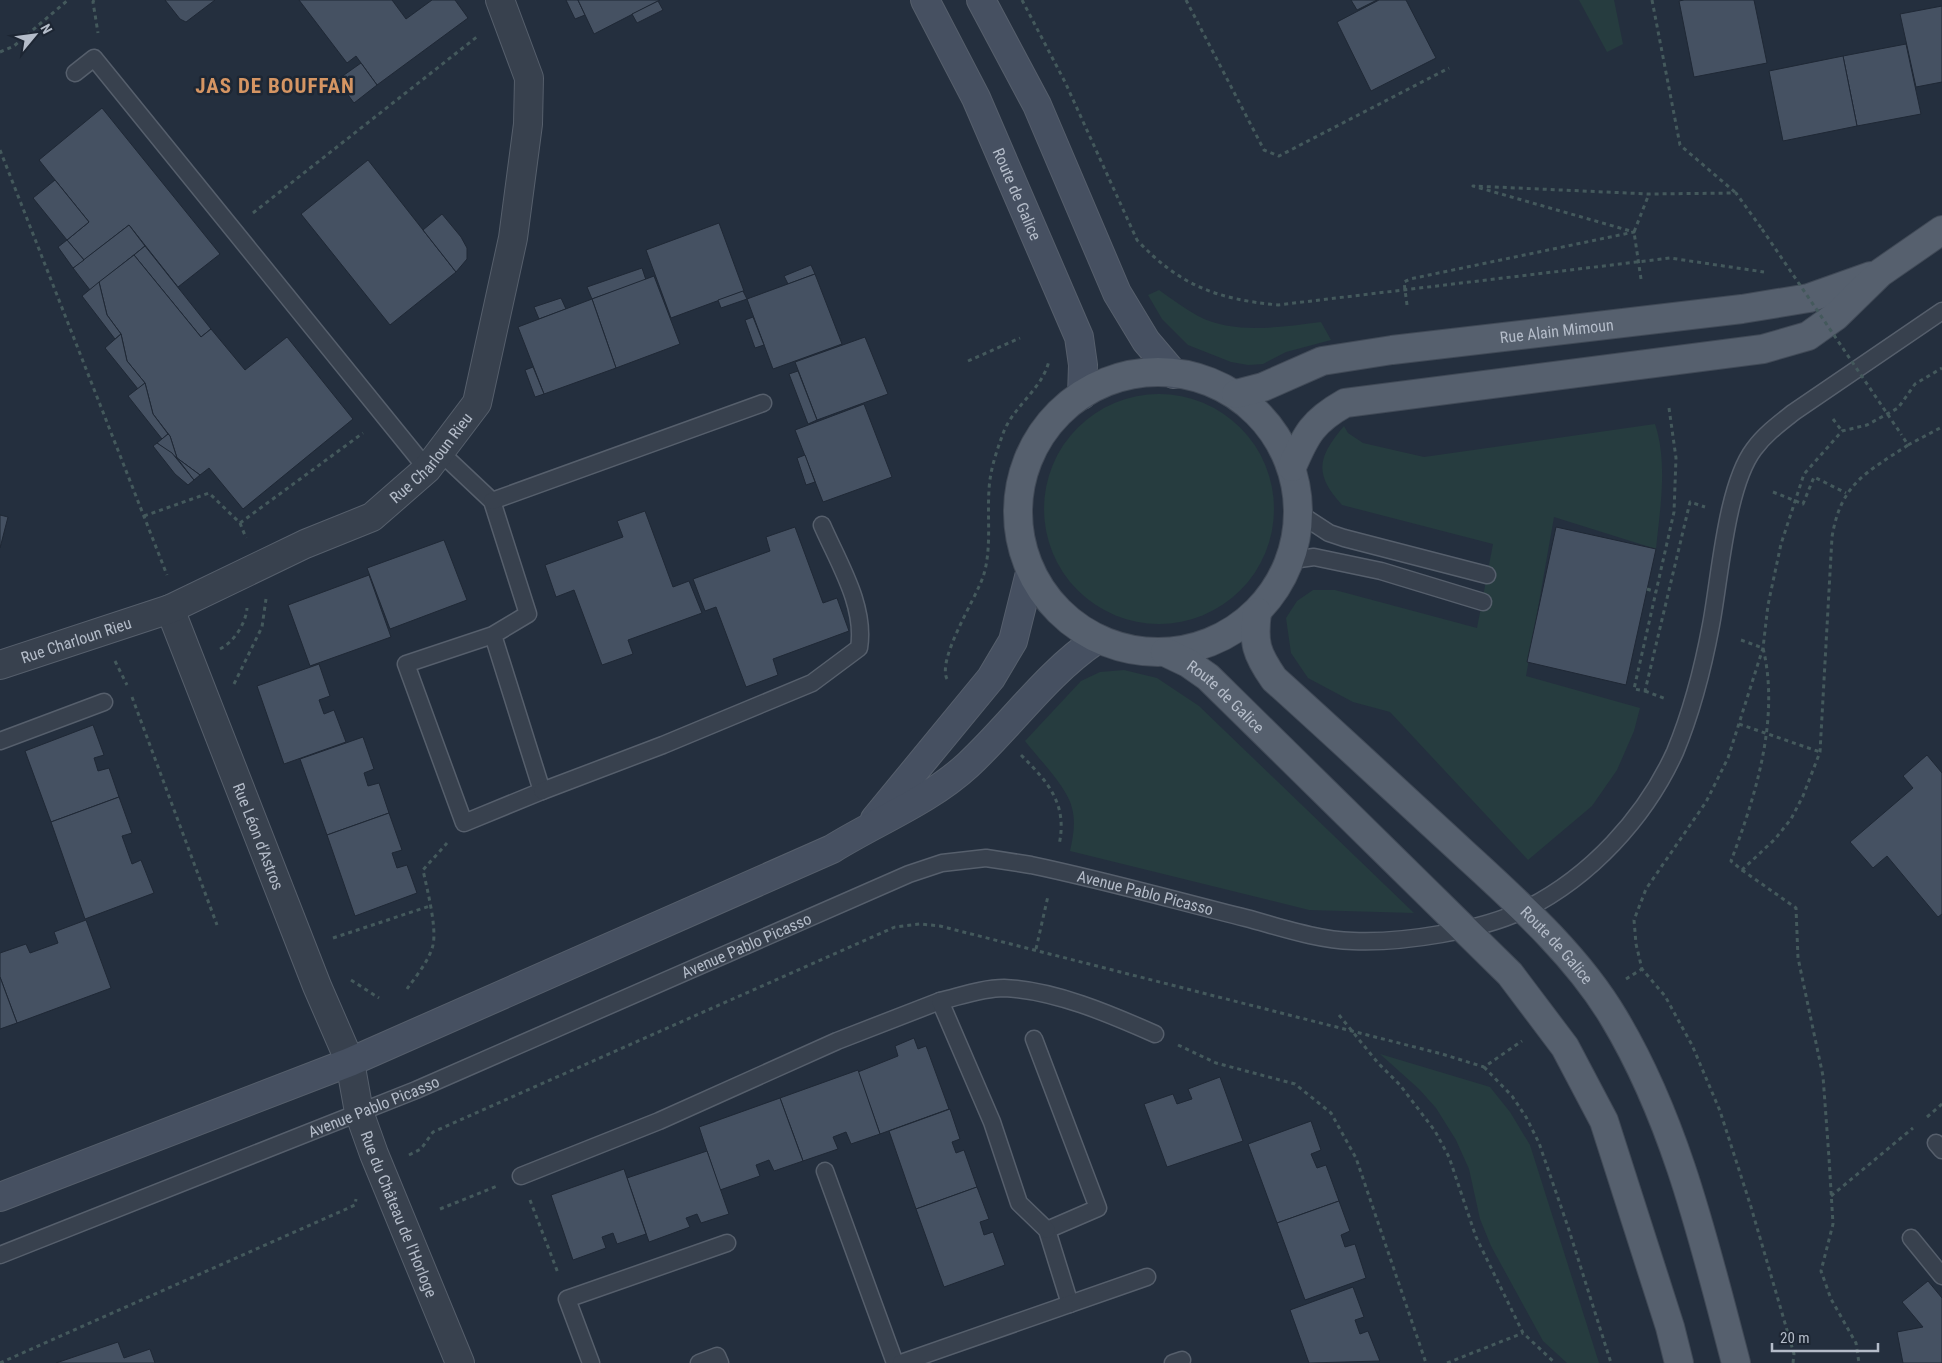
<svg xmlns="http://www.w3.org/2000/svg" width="1942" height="1363" viewBox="0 0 1942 1363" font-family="'Roboto Condensed',sans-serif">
	<rect width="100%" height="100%" fill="#242f3e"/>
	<g fill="#263c3f">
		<path d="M1579 0H1614L1623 44 1607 52Z"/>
		<path d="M1159 290C1172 299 1185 309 1198 316 1234 335 1282 327 1321 322L1331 340 1286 352 1263 364 1248 365 1231 362 1188 345 1162 319 1148 295Z"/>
		<circle cx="1159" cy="509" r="115"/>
		<path d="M1655 424C1668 463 1660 509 1656 549L1554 517 1526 676 1640 708 1634 731 1617 770 1592 806 1528 860 1390 712 1353 702 1308 678 1291 653 1286 618 1297 601 1313 590H1335L1477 628 1493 544 1342 505C1314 474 1317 458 1344 426L1348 433 1363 443 1424 457Z"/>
		<path d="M1124 670 1157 678 1199 706 1414 913 1309 910 1070 851C1073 837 1076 823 1072 808 1068 788 1038 758 1025 741L1081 681 1100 672Z"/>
		<path d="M1380 1054 1490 1087 1510 1112 1530 1145 1599 1363H1567L1543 1341 1491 1246 1480 1219 1469 1169 1456 1140 1436 1108 1419 1089Z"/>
	</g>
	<g fill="#455162" stroke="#1f2835">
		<path d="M165 0H215L186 22 180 19Z"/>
		<path d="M299 0H392L406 19 432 0H455L468 18 377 85 356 56 347 63Z"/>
		<path d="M566 0H578L585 15 575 19Z"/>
		<path d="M578 0H660L594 34Z"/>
		<path d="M1351 0H1377L1357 10Z"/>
		<path d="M1379 0H1406L1436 58 1371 91 1337 22Z"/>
		<path d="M1684 0H1754L1767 63 1694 77 1679 1Z"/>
		<path d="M658 1 663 10 637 23 632 14Z"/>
		<path d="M1942 6V82L1916 87 1900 14Z"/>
		<path d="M1906 44 1921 114 1857 126 1843 56Z"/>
		<path d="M1843 56 1857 126 1783 141 1769 71Z"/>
		<path d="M361 63 377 85 354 103 337 80Z"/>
		<path d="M102 108 220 254 178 287 129 225 84 260 67 240 89 222 39 160Z"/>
		<path d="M368 160 456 272 390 325 301 214Z"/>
		<path d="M55 180 89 222 67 240 33 198Z"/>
		<path d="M442 214 461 237 467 248V259L456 272 423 230Z"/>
		<path d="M719 223 744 291 671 318 646 250Z"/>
		<path d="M129 225 145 246 90 290 73 268Z"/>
		<path d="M67 240 84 260 73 268 58 247Z"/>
		<path d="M145 246 211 329 201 337 134 255Z"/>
		<path d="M134 255 201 337 211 329 245 370 287 337 353 419 243 509 209 468 200 475 177 458 170 436 153 414 145 383 127 361 121 334 107 315 99 282Z"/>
		<path d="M811 265 815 274 788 284 784 276Z"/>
		<path d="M642 268 646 280 592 299 587 287Z"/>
		<path d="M815 274 842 344 773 369 747 299Z"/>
		<path d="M654 276 680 344 616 368 592 299Z"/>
		<path d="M99 282 107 315 121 334 115 339 82 296Z"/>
		<path d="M743 291 747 299 721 308 718 300Z"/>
		<path d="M561 298 566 309 539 319 534 307Z"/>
		<path d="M592 299 616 368 544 394 518 327Z"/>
		<path d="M753 317 764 345 755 348 745 320Z"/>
		<path d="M121 334 127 361 145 383 138 389 105 348Z"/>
		<path d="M865 337 888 394 817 420 795 362Z"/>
		<path d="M533 367 544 394 535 397 525 370Z"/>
		<path d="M798 371 817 420 808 424 789 374Z"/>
		<path d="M145 383 153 414 168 434 162 439 128 396Z"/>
		<path d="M864 404 892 477 823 502 795 430Z"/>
		<path d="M168 434 170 436 177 458 157 443Z"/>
		<path d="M157 443 172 453 194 480 188 485 175 474 153 446Z"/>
		<path d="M805 455 815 482 806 485 797 458Z"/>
		<path d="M177 458 200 475 194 480Z"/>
		<path d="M645 511 673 587 689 581 702 613 628 640 633 654 602 665 574 590 556 597 545 565 623 537 617 521Z"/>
		<path d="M0 515 8 517 0 548Z"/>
		<path d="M795 527 823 603 837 598 849 631 773 659 778 675 746 687 716 607 705 611 693 579 770 551 766 537Z"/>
		<path d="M1556 527 1656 549 1626 685 1527 662Z"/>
		<path d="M444 540 467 600 390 629 367 568Z"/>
		<path d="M369 575 391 637 310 666 288 605Z"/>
		<path d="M319 664 330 696 319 700 324 714 334 710 346 742 284 764 257 686Z"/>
		<path d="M93 725 104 755 94 758 98 771 109 768 119 797 51 822 25 751Z"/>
		<path d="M363 737 374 769 364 773 368 786 379 783 389 813 327 835 300 759Z"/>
		<path d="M1927 755 1942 773V914L1938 917 1887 856 1873 868 1850 842 1913 788 1903 776Z"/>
		<path d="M119 797 132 833 122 836 132 864 141 860 154 893 85 919 51 822Z"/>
		<path d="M389 813 402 850 392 853 397 868 407 865 417 893 355 916 327 835Z"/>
		<path d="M86 920 111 988 17 1023 0 977V953L26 944 30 953 58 943 54 932Z"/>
		<path d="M0 977 17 1023 0 1029Z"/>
		<path d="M914 1038 918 1049 926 1046 949 1109 880 1134 858 1072 898 1056 895 1046Z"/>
		<path d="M858 1070 880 1134 851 1144 846 1132 833 1137 838 1149 803 1161 780 1098Z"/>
		<path d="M1220 1077 1243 1141 1167 1167 1144 1104 1173 1094 1177 1104 1192 1099 1188 1089Z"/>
		<path d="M780 1098 803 1161 774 1171 769 1160 756 1165 760 1176 720 1190 699 1127Z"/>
		<path d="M950 1109 960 1139 952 1142 956 1153 964 1150 977 1187 916 1209 889 1131Z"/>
		<path d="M1311 1121 1321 1150 1311 1154 1317 1168 1326 1165 1339 1201 1277 1223 1248 1144Z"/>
		<path d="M707 1151 729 1214 701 1223 697 1214 686 1218 690 1227 649 1242 627 1178Z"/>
		<path d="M624 1169 646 1234 617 1244 613 1233 602 1237 606 1248 573 1260 551 1195Z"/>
		<path d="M977 1187 989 1219 980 1222 984 1235 993 1232 1005 1265 944 1287 916 1209Z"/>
		<path d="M1339 1201 1350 1231 1341 1235 1345 1247 1355 1244 1366 1278 1305 1300 1277 1223Z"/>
		<path d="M1928 1281 1942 1298V1363H1903L1897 1332 1923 1327 1902 1302Z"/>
		<path d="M1353 1287 1364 1317 1355 1320 1360 1334 1368 1331 1380 1361 1309 1363 1290 1310Z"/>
		<path d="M118 1342 124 1358 150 1349 155 1363H56Z"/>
	</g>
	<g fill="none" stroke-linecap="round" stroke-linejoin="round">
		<g stroke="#565f6c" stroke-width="19">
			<g id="lane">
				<path d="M75 73 94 58 427 469"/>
				<path d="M440 452 492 501 528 614 493 635 542 791 464 823 406 664 493 635"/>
				<path d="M492 501 763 403"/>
				<path d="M1300 514 1329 533 1344 538 1487 575"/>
				<path d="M1292 560 1314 557 1381 571 1483 602"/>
				<path d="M0 741 104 702"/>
				<path d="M542 791 663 745 812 683 859 648C866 606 838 562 822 525"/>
				<path d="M1034 1039 1098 1208 1047 1230 1070 1304"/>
				<path d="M1936 1143 1942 1150"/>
				<path d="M825 1171 895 1363"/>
				<path d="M521 1176 659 1121 837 1041 940 1001"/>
				<path d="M1047 1230 1019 1203 992 1122 940 1001C961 996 983 988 1004 988 1054 990 1110 1014 1155 1034"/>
				<path d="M1911 1238 1942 1276"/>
				<path id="s1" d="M0 1255 416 1090 909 874 942 863 986 858 1031 865C1103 880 1174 900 1246 918 1280 927 1317 940 1353 941 1403 943 1481 931 1526 909 1590 877 1645 818 1675 752 1692 711 1703 668 1711 625 1720 578 1726 486 1754 449 1765 434 1780 423 1794 412L1942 311"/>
				<path d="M591 1363 567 1299 727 1243"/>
				<path d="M699 1363 717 1356 720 1363"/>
				<path d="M901 1363 1147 1277"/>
				<path d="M1173 1363 1182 1360"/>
			</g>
		</g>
		<g stroke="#565f6c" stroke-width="30">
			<g id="street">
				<path id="s2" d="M170 609 317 986 350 1062 359 1112 374 1154 460 1363"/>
				<path id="s3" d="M0 665 170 609 305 544 372 517 427 469 440 452 477 403 513 238 528 124 529 78 500 0"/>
			</g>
		</g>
		<g stroke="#565f6c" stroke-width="30">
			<g id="secondary">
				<path id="s4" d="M925 0 976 98 1079 337 1083 365 1082 395"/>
				<path d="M981 0 1037 105 1117 293 1146 341 1174 374"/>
				<path d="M875 819 991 678 1013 641 1030 573"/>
				<path d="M0 1197 350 1062 832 849C877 821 929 801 968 765 1012 724 1046 674 1096 640"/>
			</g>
		</g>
		<g stroke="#414a57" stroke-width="30">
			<g id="primary">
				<circle cx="1158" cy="512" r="140"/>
				<path id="s5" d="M1236 394 1263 387 1322 361 1392 350 1742 309 1809 298 1871 276"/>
				<path d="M1292 467C1306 434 1313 421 1345 403L1763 349 1808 336 1836 316 1880 273 1942 230"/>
				<path id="s6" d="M1257 612C1253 643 1256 653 1274 679 1335 734 1395 790 1456 846 1512 898 1575 952 1614 1018 1677 1123 1705 1246 1736 1363"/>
				<path id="s7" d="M1165 652 1188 663 1208 677 1510 974 1565 1047 1604 1121 1670 1327 1679 1363"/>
			</g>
		</g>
		<g stroke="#44595c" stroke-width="3" stroke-dasharray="4 4" stroke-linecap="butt">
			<path d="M94 0 93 2 98 33"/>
			<path d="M1022 0 1065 82 1137 240C1180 286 1217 299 1278 305L1670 258 1764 272"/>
			<path d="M1186 0 1264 150 1279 156 1449 68"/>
			<path d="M1652 0 1680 145 1736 193"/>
			<path d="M0 52 14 46 68 0"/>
			<path d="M0 150 167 575"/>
			<path d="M253 213 478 36"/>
			<path d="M1641 279 1634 232 1649 194"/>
			<path d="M1407 305 1404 282 1410 279 1634 232 1473 186 1649 194 1736 193 1762 229"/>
			<path d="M968 361 1020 338"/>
			<path d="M1669 408 1676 458 1674 512 1634 689 1645 691 1690 502 1705 507"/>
			<path d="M1833 419 1842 431"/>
			<path d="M1908 445 1942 427"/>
			<path d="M1773 492 1803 504 1814 477 1846 493"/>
			<path d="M144 516 209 493 240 523 363 433"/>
			<path d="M240 523 246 538"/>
			<path d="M1647 589 1656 592"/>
			<path d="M1741 640 1763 648C1780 718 1756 795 1731 861L1742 870 1775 839 1791 819 1803 796 1820 752 1832 537C1841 483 1866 473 1908 445L1901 434"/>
			<path d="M220 649C234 642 246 623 247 608"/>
			<path d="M115 661 127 685"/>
			<path d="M947 679C937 659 975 600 983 577 992 550 987 518 989 490 990 469 997 450 1004 431 1015 405 1042 389 1049 361"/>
			<path d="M234 684 262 627 266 599"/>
			<path d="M1645 691 1666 699"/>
			<path d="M132 697 217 925"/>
			<path d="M1739 724 1820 752"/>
			<path d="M1021 755C1048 782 1068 804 1059 845"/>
			<path d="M1742 870 1796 908 1798 958 1823 1076 1829 1158 1833 1224 1821 1271 1831 1299 1856 1343 1859 1363"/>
			<path d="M333 938 430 906"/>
			<path d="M1036 949 1048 896"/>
			<path d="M1626 979 1642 969"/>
			<path d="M351 980 379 998"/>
			<path d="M407 989C416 976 429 961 433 945 437 927 427 889 423 870L447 843"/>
			<path d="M1339 1015 1378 1063 1400 1085 1435 1131 1449 1157 1476 1237 1523 1333 1555 1363"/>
			<path d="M1178 1045 1216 1063 1295 1084 1331 1113 1356 1158 1426 1363"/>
			<path d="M1484 1067 1512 1096 1526 1117 1539 1143 1568 1227 1611 1363"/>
			<path d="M1927 1117 1942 1104"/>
			<path d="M409 1155 421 1149 433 1132 895 927 920 924 940 926 1442 1054 1484 1067 1522 1041"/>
			<path d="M1831 1196 1913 1128"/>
			<path d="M530 1200 558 1273"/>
			<path d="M440 1209 497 1186"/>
			<path d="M0 1363 344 1210 355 1205 356 1199"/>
			<path d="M1447 1363 1523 1333"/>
			<path d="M1793 1363 1794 1354 1751 1207 1720 1111 1692 1045 1665 996 1642 969 1636 944 1634 920 1646 889 1706 802 1728 758 1763 648 1768 605 1781 544 1804 474 1842 431 1867 425 1898 408 1915 384 1942 368"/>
		</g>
		<use href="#lane" stroke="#38414e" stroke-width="16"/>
		<use href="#street" stroke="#38414e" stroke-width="28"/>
		<use href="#secondary" stroke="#465061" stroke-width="28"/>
		<use href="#primary" stroke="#56606e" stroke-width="28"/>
		<path stroke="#44595c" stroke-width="3" stroke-dasharray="4 4" stroke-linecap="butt" d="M1762 229 1901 434"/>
	</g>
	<g text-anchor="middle" stroke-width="5" stroke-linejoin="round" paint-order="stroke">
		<g font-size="16" fill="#b4bcc9" stroke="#1d2633">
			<text dy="6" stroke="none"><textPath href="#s4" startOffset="215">Route de Galice</textPath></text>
			<text dy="6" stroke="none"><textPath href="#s5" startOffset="329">Rue Alain Mimoun</textPath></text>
			<text dy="6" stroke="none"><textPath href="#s3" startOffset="485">Rue Charloun Rieu</textPath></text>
			<text dy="6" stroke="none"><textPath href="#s3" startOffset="80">Rue Charloun Rieu</textPath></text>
			<text dy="6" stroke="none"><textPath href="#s7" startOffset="76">Route de Galice</textPath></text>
			<text dy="6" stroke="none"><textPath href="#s2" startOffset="244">Rue Léon d'Astros</textPath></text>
			<text dy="6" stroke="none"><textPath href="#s1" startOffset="1228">Avenue Pablo Picasso</textPath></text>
			<text dy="6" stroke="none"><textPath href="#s1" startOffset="808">Avenue Pablo Picasso</textPath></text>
			<text dy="6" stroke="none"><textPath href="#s6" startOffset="460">Route de Galice</textPath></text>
			<text dy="6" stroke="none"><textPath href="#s1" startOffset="402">Avenue Pablo Picasso</textPath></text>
			<text dy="6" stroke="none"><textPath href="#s2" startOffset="648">Rue du Château de l'Horloge</textPath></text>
		</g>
		<g font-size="21" font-weight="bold" letter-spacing="1" fill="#d59563" stroke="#1d2633">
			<text x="275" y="93">JAS DE BOUFFAN</text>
		</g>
	</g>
	<g transform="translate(35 35) rotate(61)" stroke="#1d2633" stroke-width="4" paint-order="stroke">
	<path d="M0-4L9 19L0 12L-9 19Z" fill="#b4bcc9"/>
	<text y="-8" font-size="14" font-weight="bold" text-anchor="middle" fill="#b4bcc9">N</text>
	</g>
	<path d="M1772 1343v8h106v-8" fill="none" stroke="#b4bcc9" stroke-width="2.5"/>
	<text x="1780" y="1343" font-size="15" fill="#b4bcc9" stroke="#1d2633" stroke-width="4" paint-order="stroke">20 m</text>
</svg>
